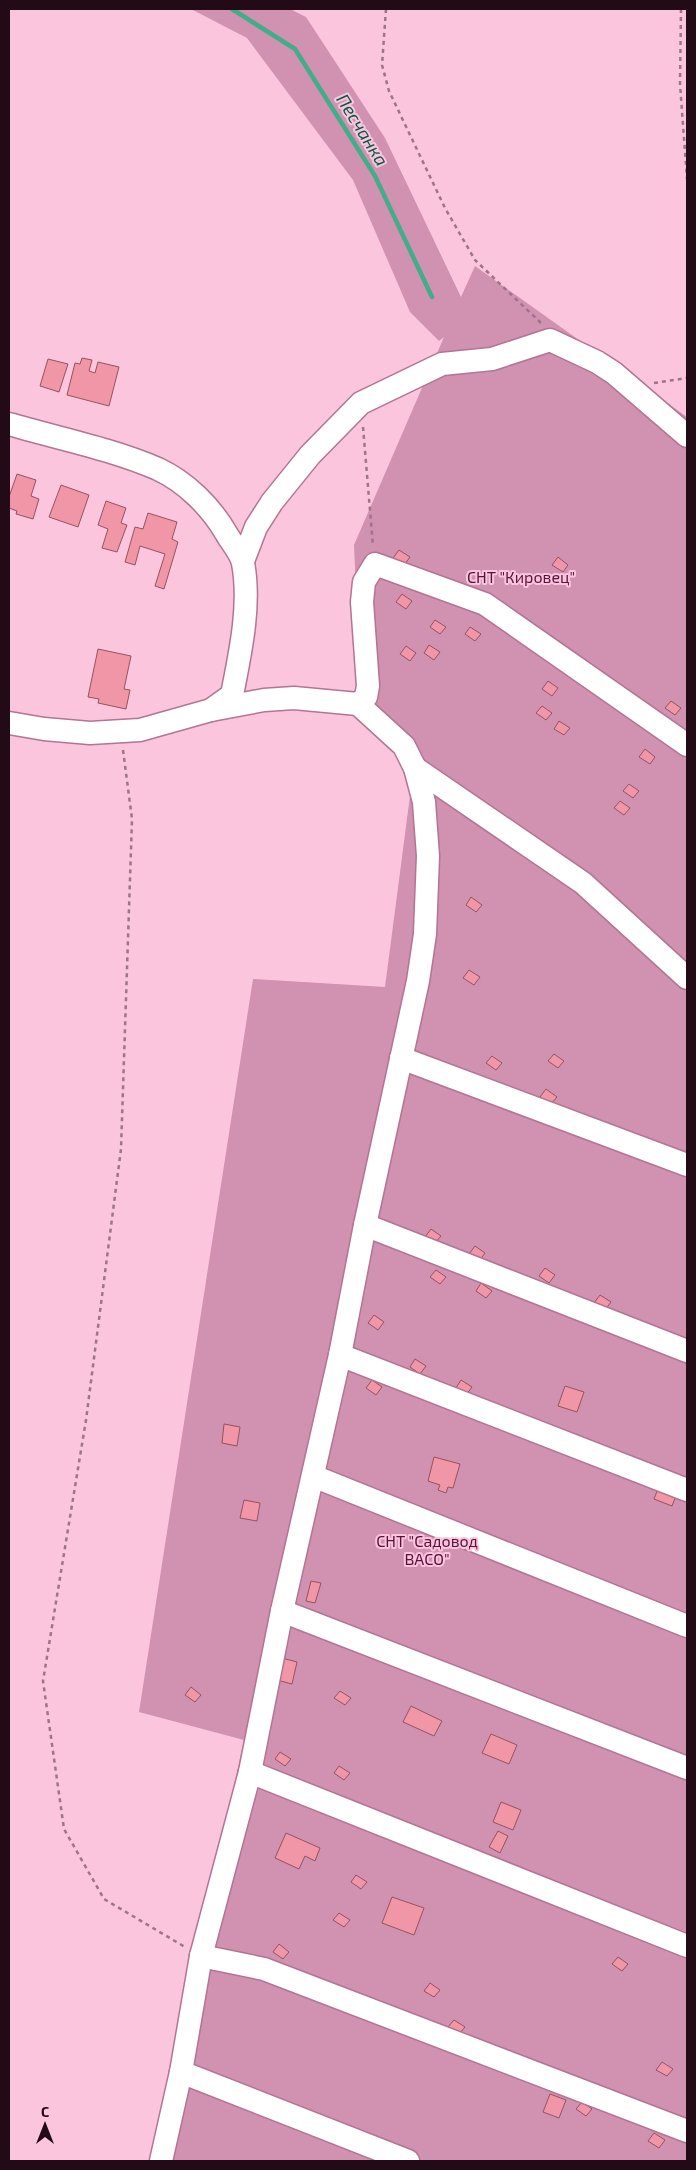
<svg xmlns="http://www.w3.org/2000/svg" width="696" height="2170" viewBox="0 0 696 2170" font-family="'Exo 2',sans-serif">
	<rect width="100%" height="100%" fill="#fbc5de"/>
	<g fill="#d191b0">
		<path d="M191 9H290L306 17 385 138 461 297 475 266 687 417V965L362 723 354 545 444 337 439 341 410 312 353 180 247 38Z"/>
		<path d="M413 773 579 888 687 987V2161H151L244 1740 139 1712 253 979 385 987Z"/>
	</g>
	<g fill="none" stroke-linecap="round" stroke-linejoin="round">
		<path stroke="#42ad8b" stroke-width="4.5" d="M232 9 295 49 375 176 432 297"/>
	</g>
	<g fill="#f196a6" stroke="#94535f">
		<path d="M82 358 92 360 89 371 95 373 98 362 119 367 109 406 67 395 75 363 80 364Z"/>
		<path d="M48 359 68 364 59 392 40 386Z"/>
		<path d="M17 474 36 480 31 496 39 499 33 519 16 514 17 511 9 508V497Z"/>
		<path d="M61 485 89 495 78 527 49 517Z"/>
		<path d="M106 501 126 508 121 523 127 525 117 552 102 548 108 529 98 525Z"/>
		<path d="M148 513 177 522 172 539 178 542 164 589 155 586 165 554 140 546 135 565 125 562 135 527 143 529Z"/>
		<path d="M399 550 410 557 404 565 393 558Z"/>
		<path d="M558 557 568 565 563 572 552 565Z"/>
		<path d="M402 594 412 601 406 609 396 602Z"/>
		<path d="M435 620 446 627 440 634 430 627Z"/>
		<path d="M470 627 481 634 475 641 465 634Z"/>
		<path d="M429 645 440 652 434 660 424 653Z"/>
		<path d="M406 646 416 653 410 661 400 654Z"/>
		<path d="M98 649 131 656 124 689 130 690 126 709 98 703 99 699 88 697Z"/>
		<path d="M548 681 558 688 552 696 542 689Z"/>
		<path d="M671 701 681 708 675 715 665 708Z"/>
		<path d="M542 706 552 713 546 720 536 713Z"/>
		<path d="M559 721 570 728 564 735 554 729Z"/>
		<path d="M645 749 655 757 650 764 639 757Z"/>
		<path d="M629 784 639 791 633 798 623 791Z"/>
		<path d="M620 801 630 808 624 815 614 808Z"/>
		<path d="M471 897 482 905 476 912 466 905Z"/>
		<path d="M469 970 480 977 474 985 463 978Z"/>
		<path d="M554 1054 564 1061 558 1068 548 1061Z"/>
		<path d="M492 1056 502 1063 496 1070 486 1063Z"/>
		<path d="M546 1089 557 1097 551 1104 540 1097Z"/>
		<path d="M431 1229 441 1236 435 1243 425 1237Z"/>
		<path d="M475 1246 485 1253 479 1261 469 1254Z"/>
		<path d="M545 1268 555 1275 549 1283 539 1276Z"/>
		<path d="M436 1270 446 1277 440 1284 430 1277Z"/>
		<path d="M481 1283 492 1291 486 1298 476 1291Z"/>
		<path d="M600 1295 611 1302 605 1310 594 1303Z"/>
		<path d="M374 1315 384 1322 378 1330 368 1323Z"/>
		<path d="M415 1359 426 1366 420 1374 410 1367Z"/>
		<path d="M372 1380 382 1387 376 1395 366 1388Z"/>
		<path d="M461 1380 472 1387 466 1395 456 1388Z"/>
		<path d="M565 1386 584 1392 577 1412 558 1406Z"/>
		<path d="M224 1424 240 1427 237 1446 222 1443Z"/>
		<path d="M434 1457 460 1464 453 1488 448 1487 446 1493 438 1490 440 1485 428 1481Z"/>
		<path d="M661 1481 679 1488 672 1506 654 1499Z"/>
		<path d="M244 1500 260 1503 257 1521 240 1518Z"/>
		<path d="M311 1581 321 1583 315 1603 306 1601Z"/>
		<path d="M282 1658 297 1662 292 1684 277 1680Z"/>
		<path d="M191 1687 201 1695 195 1702 185 1695Z"/>
		<path d="M340 1691 351 1698 345 1705 334 1698Z"/>
		<path d="M411 1706 442 1721 434 1736 403 1722Z"/>
		<path d="M491 1734 517 1745 509 1764 482 1753Z"/>
		<path d="M280 1752 291 1759 285 1766 275 1759Z"/>
		<path d="M339 1766 350 1773 344 1780 334 1773Z"/>
		<path d="M501 1802 521 1810 513 1830 493 1822Z"/>
		<path d="M498 1831 508 1836 500 1853 489 1847Z"/>
		<path d="M286 1833 320 1848 315 1861 305 1856 299 1869 275 1858Z"/>
		<path d="M356 1875 367 1882 361 1889 351 1882Z"/>
		<path d="M392 1897 424 1908 414 1935 382 1923Z"/>
		<path d="M339 1913 350 1920 344 1927 333 1920Z"/>
		<path d="M279 1944 289 1952 283 1959 273 1952Z"/>
		<path d="M618 1957 628 1964 622 1971 612 1964Z"/>
		<path d="M430 1983 440 1990 434 1997 424 1991Z"/>
		<path d="M454 2020 465 2027 459 2034 448 2027Z"/>
		<path d="M662 2062 673 2069 667 2076 656 2070Z"/>
		<path d="M550 2094 566 2100 559 2118 543 2112Z"/>
		<path d="M582 2102 592 2109 586 2116 576 2109Z"/>
		<path d="M654 2133 665 2140 659 2148 648 2141Z"/>
	</g>
	<g fill="none" stroke-linecap="round" stroke-linejoin="round">
		<g stroke="#b27593" stroke-width="25">
			<g id="minor">
				<path d="M9 424C57 438 112 449 158 469 186 482 211 507 226 533 231 542 241 553 243 563 251 605 240 654 232 695L211 710 140 730 90 733 44 729 9 723"/>
				<path d="M243 561 256 527 272 502 310 455 361 403 442 364 492 359 550 340 597 362 614 373 687 436"/>
				<path d="M358 704 366 697 368 686 362 602 364 582 375 564 485 604 687 745"/>
				<path d="M415 768 583 883 687 978"/>
				<path d="M401 1058 687 1165"/>
				<path d="M365 1225 687 1351"/>
				<path d="M340 1355 687 1490"/>
				<path d="M313 1476 687 1626"/>
				<path d="M282 1611 687 1768"/>
				<path d="M250 1772 687 1946"/>
				<path d="M201 1956 264 1969 687 2131"/>
				<path d="M181 2072 408 2161"/>
				<path d="M161 2161 181 2072 201 1956 250 1772 282 1611 340 1355 365 1225 418 981 425 934 428 856 424 802 415 768 404 746 358 704 294 698 264 700 211 710"/>
			</g>
		</g>
		<g stroke="#9d7488" stroke-width="2.5" stroke-dasharray="4 4" stroke-linecap="butt">
			<path d="M386 9 382 65 389 91 445 208 475 260 542 324"/>
			<path d="M681 9 680 84 687 179"/>
			<path d="M654 383 687 378"/>
			<path d="M363 427 373 546"/>
			<path d="M123 750 132 819 121 1149 86 1420 43 1681 64 1829 104 1899 185 1947"/>
		</g>
		<use href="#minor" stroke="#fff" stroke-width="22"/>
	</g>
	<g text-anchor="middle" stroke-width="4" stroke-linejoin="round" paint-order="stroke">
		<g font-size="16" fill="#59123c" stroke="#fbc5de">
			<text x="521" y="583">СНТ "Кировец"</text>
			<text x="427" y="1547">СНТ "Садовод<tspan x="427" dy="18">ВАСО"</tspan></text>
		</g>
		<g font-size="18" font-style="italic" fill="#005b44" stroke="#fbc5de">
			<text transform="translate(362 130) rotate(58)" y="6">Песчанка</text>
		</g>
	</g>
	<rect width="696" height="2170" fill="none" stroke="#220b17" stroke-width="20"/>
	<g transform="translate(45 2125)" stroke="#fbc5de" stroke-width="4" paint-order="stroke">
	<path d="M0-4L9 19L0 12L-9 19Z" fill="#220b17"/>
	<text y="-8" font-size="14" font-weight="bold" text-anchor="middle" fill="#220b17">С</text>
	</g>
</svg>
